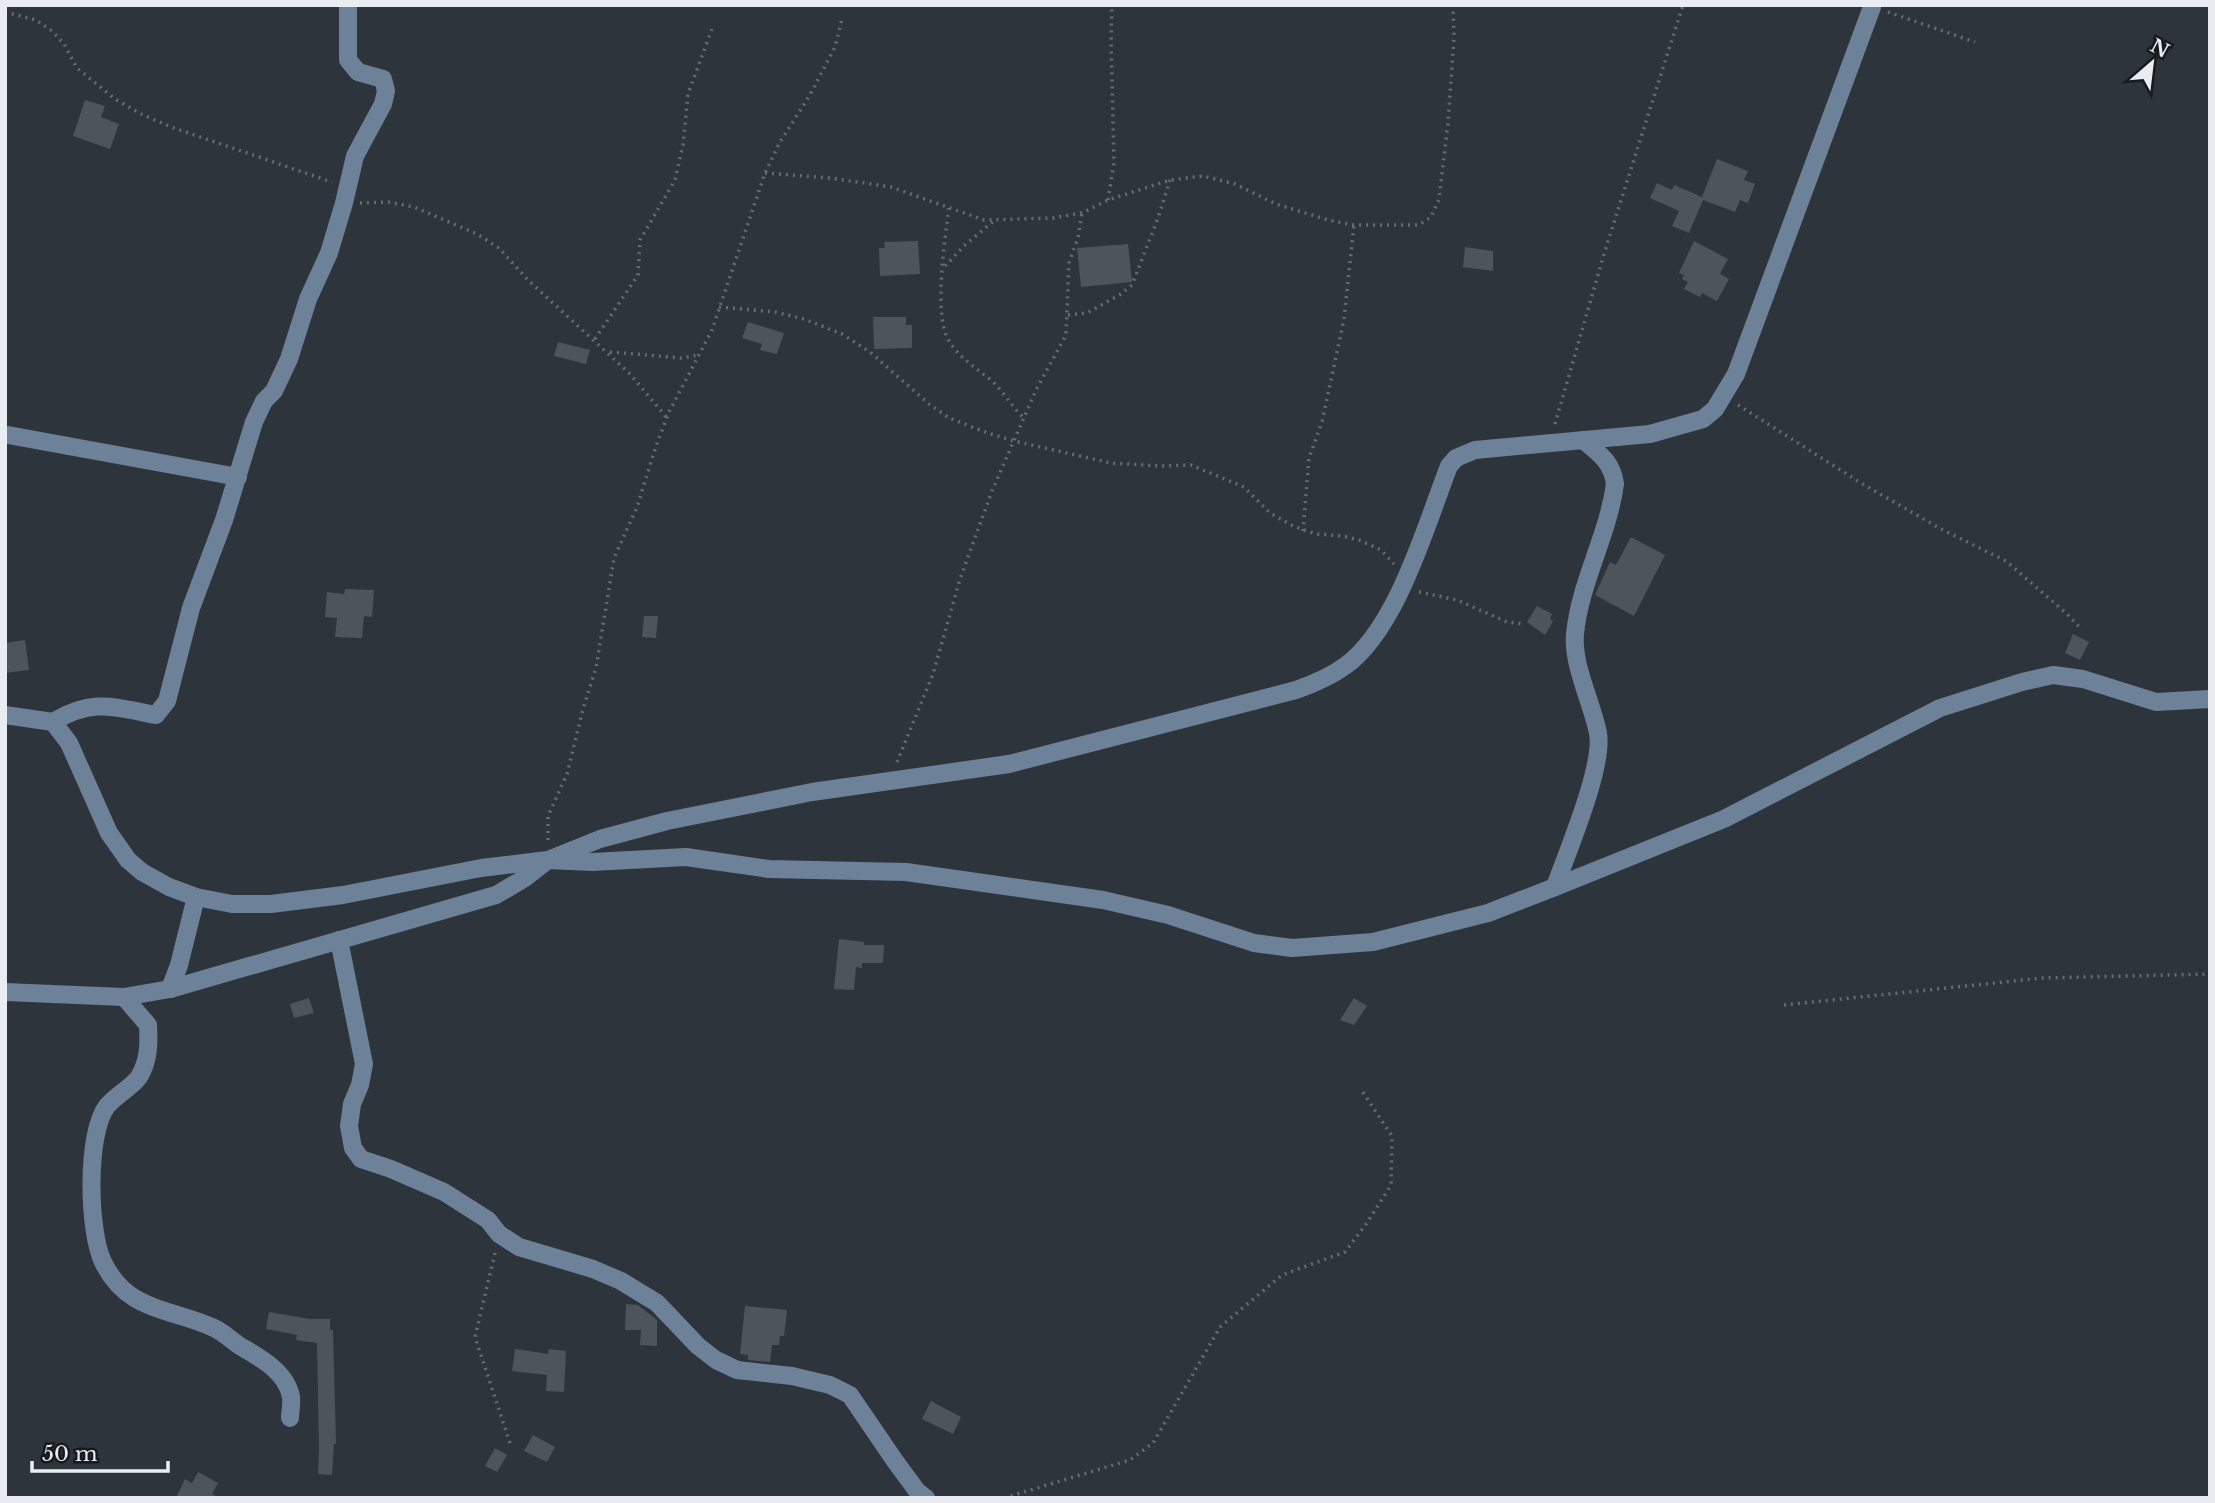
<svg xmlns="http://www.w3.org/2000/svg" width="2215" height="1503" viewBox="0 0 2215 1503" font-family="'Libre Baskerville',serif">
	<rect width="100%" height="100%" fill="#2e343b"/>
	<g fill="#4d545b">
		<path d="M85 100 105 106 101 117 119 124 110 149 73 136Z"/>
		<path d="M1717 159 1748 171 1744 180 1755 184 1748 203 1740 200 1735 212 1703 200 1689 233 1672 226 1679 211 1650 198 1657 183 1672 190 1674 185 1702 197Z"/>
		<path d="M918 241 920 274 880 276 879 248H885L884 242Z"/>
		<path d="M1694 241 1728 259 1720 274 1729 279 1717 301 1702 293 1700 297 1684 289 1688 282 1682 279 1684 275 1679 273Z"/>
		<path d="M1128 244 1132 282 1081 287 1077 248Z"/>
		<path d="M1465 247 1493 251V271L1463 267Z"/>
		<path d="M873 317H906V325H912V348L874 349Z"/>
		<path d="M748 322 784 333 777 354 760 350 762 344 742 338Z"/>
		<path d="M558 342 590 350 586 364 554 356Z"/>
		<path d="M1631 537 1665 555 1634 616 1595 595 1610 562 1616 565Z"/>
		<path d="M345 589 374 590 372 617 364 616 362 638 335 637 337 618 325 617 327 592 344 594Z"/>
		<path d="M1537 606 1552 614 1550 619 1553 621 1545 635 1527 622Z"/>
		<path d="M644 616H658L656 638 642 637Z"/>
		<path d="M2073 634 2089 642 2080 660 2065 653Z"/>
		<path d="M25 640 29 670 5 673V643Z"/>
		<path d="M839 939 864 942V945H884L883 963H862V968L856 967 854 990 834 989Z"/>
		<path d="M309 998 314 1013 294 1018 290 1004Z"/>
		<path d="M1354 998 1367 1006 1354 1025 1340 1020Z"/>
		<path d="M626 1304 638 1305 657 1320V1346L640 1345 641 1330H625Z"/>
		<path d="M745 1306 787 1310 784 1336H780L779 1345H772L770 1362 748 1360V1355L740 1354Z"/>
		<path d="M269 1312 310 1319H330V1330H333L336 1444H334L332 1475 318 1474 319 1450 317 1343 296 1340 297 1335 266 1329Z"/>
		<path d="M515 1349 548 1354 549 1349 566 1351 564 1392 546 1391 547 1375 512 1371Z"/>
		<path d="M931 1401 961 1417 953 1434 922 1419Z"/>
		<path d="M533 1435 555 1447 547 1462 524 1451Z"/>
		<path d="M495 1448 507 1455 497 1472 485 1466Z"/>
		<path d="M198 1472 218 1483 212 1494 220 1498H176L185 1479 192 1483Z"/>
	</g>
	<g fill="none" stroke-linecap="round" stroke-linejoin="round">
		<g stroke="#676c72" stroke-width="3.5" stroke-dasharray="2 5" stroke-linecap="butt">
			<path d="M5 12 36 20 52 31 64 44 77 68 115 99 143 115 171 127 332 182"/>
			<path d="M1888 12 1975 42"/>
			<path d="M765 173 830 178 891 187 984 220 1053 218 1082 213 1108 200 1170 180 1203 176 1235 184 1276 204 1328 220 1354 225H1419L1431 217 1439 199 1448 123 1454 38 1453 5"/>
			<path d="M1108 200 1114 163 1111 37 1112 5"/>
			<path d="M360 203 388 202 414 207 477 234 499 248 528 280 630 374 667 418"/>
			<path d="M949 208C945 238 933 316 949 341 960 359 977 368 992 381 1004 392 1012 407 1024 418"/>
			<path d="M945 266 965 245 995 220"/>
			<path d="M719 307 775 312 804 319 842 334 870 352 929 404 949 418 988 433 1014 441 1111 463 1160 466 1191 465 1244 487 1270 513 1293 526 1316 534 1343 536 1359 540 1381 550 1394 564"/>
			<path d="M1068 315 1087 313 1121 294 1132 285 1158 218 1170 180"/>
			<path d="M595 339 638 275 640 240 675 180 683 145 688 94 713 26"/>
			<path d="M610 352 681 358 698 355"/>
			<path d="M1738 405 1861 483 1941 529 2006 561 2066 613 2082 630"/>
			<path d="M1555 424 1604 254 1683 5"/>
			<path d="M1303 531 1309 458 1322 422 1344 319 1354 225"/>
			<path d="M1419 592 1457 600 1507 622 1525 624"/>
			<path d="M897 762 933 674 960 579 992 491 1036 390 1066 335 1069 263 1078 238 1082 213"/>
			<path d="M548 840V816L567 774 583 709 596 668 614 558 637 507 656 446 669 412 712 330 765 173 780 142 810 95 835 47 842 19"/>
			<path d="M1784 1005 2042 978 2210 974"/>
			<path d="M495 1253 475 1337 510 1443"/>
			<path d="M1004 1498 1130 1460 1153 1443 1220 1327 1282 1275 1345 1252 1367 1223 1391 1185 1392 1136 1362 1091"/>
		</g>
		<g stroke="#6d8198" stroke-width="18">
			<path d="M8 435 238 477"/>
			<path d="M5 715 53 722 69 743 109 833 128 860 142 872 169 887 196 897 232 904H271L343 895 481 868 548 860 600 839 667 821 812 792 1009 764 1296 690C1313 684 1330 677 1345 666 1397 629 1426 525 1449 466L1456 458 1475 450 1650 434 1703 419 1715 409 1736 374 1872 7"/>
			<path d="M53 722C92 698 114 707 156 715L167 701 191 608 224 520 254 422 264 401 274 391 289 359 308 299 329 253 344 203 355 156 383 104 386 91 383 79 358 72 348 60V5"/>
			<path d="M1555 887C1567 852 1604 767 1598 733 1592 703 1572 664 1575 634 1580 582 1608 536 1615 484 1612 462 1600 454 1583 440"/>
			<path d="M339 940 364 1064 360 1085 352 1104 349 1126 353 1148 361 1159 391 1169 444 1192 488 1220 499 1234 519 1247 593 1269 621 1281 657 1303 698 1346 716 1360 737 1370 792 1376 830 1385 850 1395 895 1461 917 1491 926 1498"/>
			<path d="M170 989 179 965 196 897"/>
			<path d="M5 992 124 997 170 989 496 895 525 878 548 860 592 862 686 857 769 869 906 872 1103 900 1168 915 1254 943 1292 948 1373 942 1488 913 1555 887 1724 819 1940 708 2022 682 2053 675 2083 679 2156 702 2210 699"/>
			<path d="M124 997 148 1025C149 1043 149 1061 139 1077 131 1088 116 1095 107 1106 86 1133 88 1231 103 1262 127 1312 170 1308 214 1328 223 1332 231 1340 240 1346 259 1357 287 1372 291 1397 292 1404 290 1412 290 1418"/>
		</g>
	</g>
	<rect width="2215" height="1503" fill="none" stroke="#e9edf1" stroke-width="14"/>
	<g transform="translate(2152 63) rotate(28)" stroke="#181b1e" stroke-width="5" paint-order="stroke">
	<path d="M0-5L12 26L0 18L-12 26Z" fill="#e9edf1"/>
	<text y="-10" font-size="19" font-weight="bold" text-anchor="middle" fill="#e9edf1">N</text>
	</g>
	<path d="M32 1461v10h136v-10" fill="none" stroke="#e9edf1" stroke-width="3.5"/>
	<text x="42" y="1461" font-size="21" fill="#e9edf1" stroke="#181b1e" stroke-width="5" paint-order="stroke">50 m</text>
</svg>
